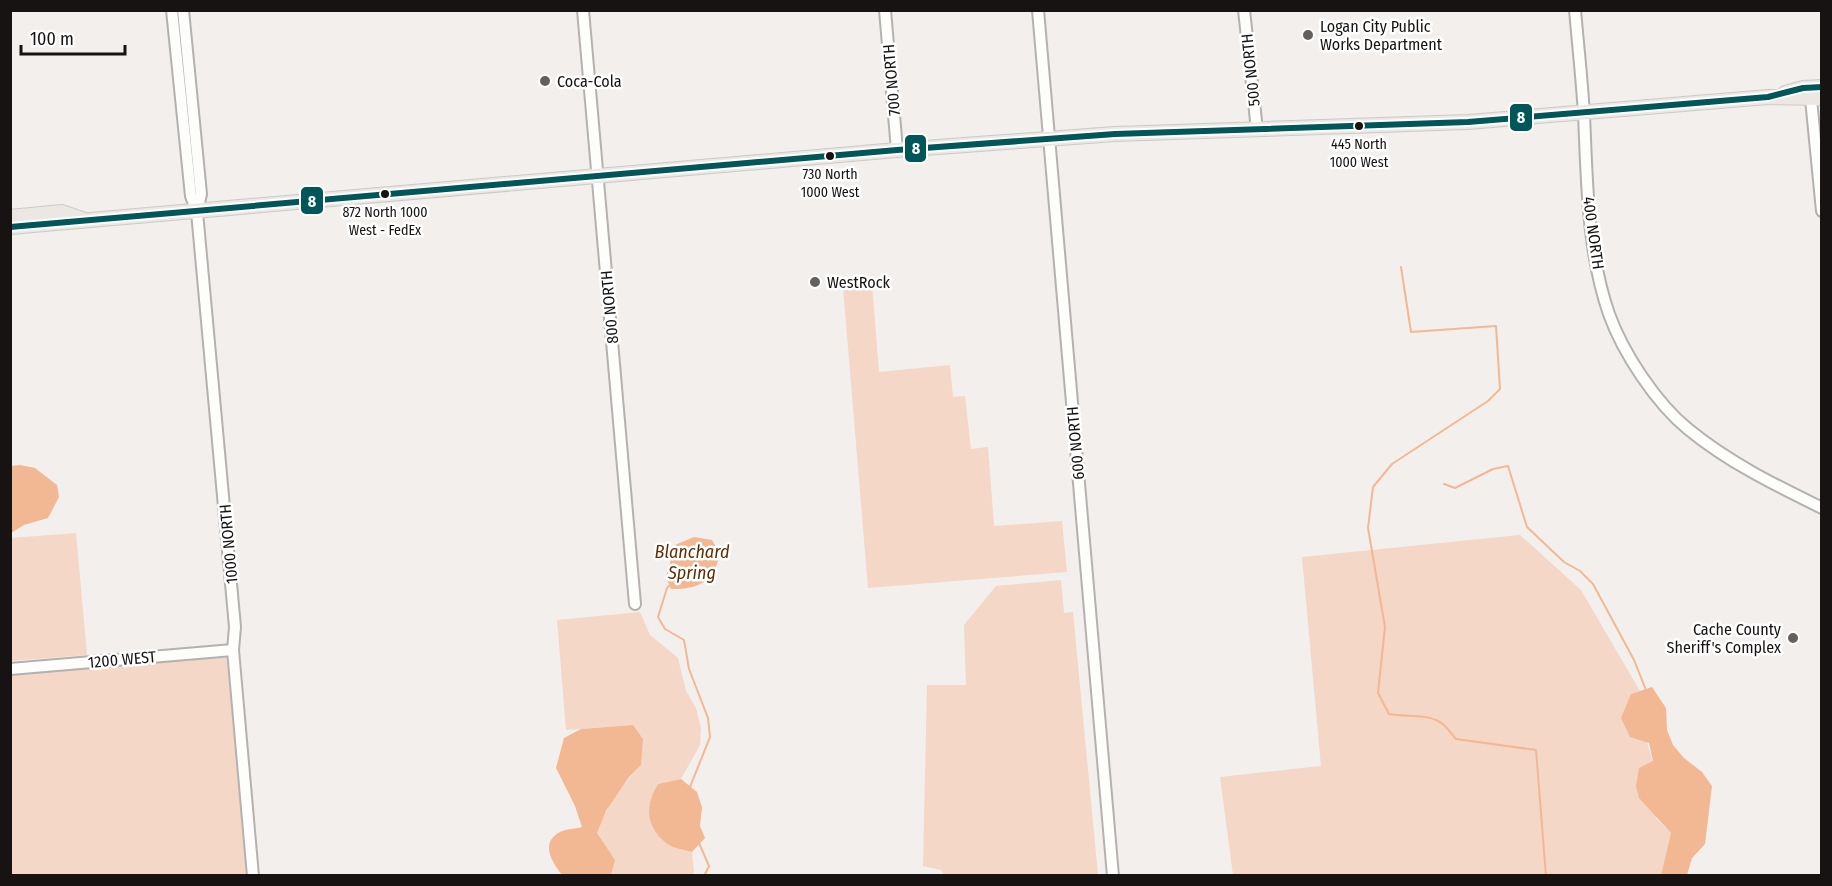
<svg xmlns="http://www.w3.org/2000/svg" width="1832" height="886" viewBox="0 0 1832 886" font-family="'Fira Sans Condensed',sans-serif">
	<rect width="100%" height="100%" fill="#f3efec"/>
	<g fill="#f4d7c6">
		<path d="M872 284 879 372 950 365 953 397 965 396 971 449 988 447 994 526 1062 521 1067 572 868 588 843 287Z"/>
		<path d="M76 533 87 655 11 661V538Z"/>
		<path d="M1520 535 1581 590 1640 691 1631 694 1653 761 1656 818 1671 833 1661 875H1233L1220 777 1321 766 1302 557Z"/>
		<path d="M1061 580 1064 613 1073 612 1098 875H944L941 870 923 866 927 685H966L964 625 996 586Z"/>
		<path d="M640 612 650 635 678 658 686 691 696 708 701 728 700 745 681 779 658 784C645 805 645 826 666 843 672 848 684 850 692 852L694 872 692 875H611L614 860 597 833C605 808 623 784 641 765L633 725 566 730 557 620Z"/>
		<path d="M230 655 249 875 78 876 77 874 11 876V675Z"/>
	</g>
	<g fill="#f2b893">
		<path d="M20 465 35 468 57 485 59 497 48 518 24 525 11 533V466Z"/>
		<path d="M694 537 712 540 720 554C713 582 700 589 671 589L666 577 675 545Z"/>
		<path d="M1652 687 1666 708 1667 730 1673 745 1684 758 1702 772 1712 786 1705 844 1692 858 1687 875H1661L1671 833 1639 798 1636 786 1639 768 1653 761 1649 743 1630 737 1621 718 1631 694Z"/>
		<path d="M633 725 643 739 641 765 629 777 606 811 597 833 615 860 611 875H562C553 863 540 845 558 833 564 829 575 829 582 827L575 806 556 768 564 738 581 729Z"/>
		<path d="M681 779 697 792 702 807 700 826 705 838 692 852C684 850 672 848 666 843 645 826 645 805 658 784Z"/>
	</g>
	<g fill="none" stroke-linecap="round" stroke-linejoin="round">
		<g stroke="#f2b893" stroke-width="2">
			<path d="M1401 267 1411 332 1496 326 1500 389 1488 401 1392 464 1373 487 1368 528 1385 627 1378 693 1389 714C1405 717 1425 714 1438 721 1445 724 1451 733 1456 739L1536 750 1546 876"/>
			<path d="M1444 484 1455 488 1493 469 1508 466 1527 527 1564 562 1580 571 1593 584 1634 660 1646 690"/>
			<path d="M670 585 667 588 658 617 665 629 684 640 689 669 708 718 710 737 690 787"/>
			<path d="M699 843 709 866 704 876"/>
		</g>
		<g stroke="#b4b1af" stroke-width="14">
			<g id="minor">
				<path d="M172 10 191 196 197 212 235 627 233 650 253 876"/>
				<path d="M183 10 201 194 197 212"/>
				<path d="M583 10 635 604"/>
				<path d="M885 10 897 150"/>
				<path d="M1038 10 1113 876"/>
				<path d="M1244 10 1257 130"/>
				<path d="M1575 10C1578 45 1582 80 1584 115 1587 180 1587 251 1609 314 1623 353 1656 403 1688 429 1728 462 1775 485 1822 508"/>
				<path d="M1811 99 1822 211"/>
				<path d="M10 669 233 650"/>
			</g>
		</g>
		<g stroke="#cccac8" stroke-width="16">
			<g id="major">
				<path d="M1785 93 1803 88 1822 87"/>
				<path d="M10 217 62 212 82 219"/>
				<path d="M10 227 897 150 1115 134 1468 122 1768 97 1822 98"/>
			</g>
		</g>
		<use href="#minor" stroke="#fdfdfc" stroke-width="10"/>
		<use href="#major" stroke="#ede7e4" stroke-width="14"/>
		<g stroke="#fff" stroke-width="10">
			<path id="bus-1" d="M10 227 897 150 1115 134 1468 122 1768 97 1803 88 1822 87"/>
		</g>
		<use href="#bus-1" stroke="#015659" stroke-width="6"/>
	</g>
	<g fill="#63605e" stroke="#fff" stroke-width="2">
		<circle cx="1308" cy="35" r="6"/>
		<circle cx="545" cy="81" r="6"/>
		<circle cx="815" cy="282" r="6"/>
		<circle cx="1793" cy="638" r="6"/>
	</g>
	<g fill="#161312" stroke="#fff" stroke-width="2">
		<circle cx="1359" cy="126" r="5"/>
		<circle cx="830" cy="156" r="5"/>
		<circle cx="385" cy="194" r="5"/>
	</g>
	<g text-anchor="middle" stroke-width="5" stroke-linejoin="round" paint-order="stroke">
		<g font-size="14" fill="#161312" stroke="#fff">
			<text x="1359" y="149">445 North<tspan x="1359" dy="18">1000 West</tspan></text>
			<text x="830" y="179">730 North<tspan x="830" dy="18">1000 West</tspan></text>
			<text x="385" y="217">872 North 1000<tspan x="385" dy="18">West - FedEx</tspan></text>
		</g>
		<g font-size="16" fill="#161312" stroke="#fff" text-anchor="start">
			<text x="1320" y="32">Logan City Public<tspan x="1320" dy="18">Works Department</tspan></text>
			<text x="557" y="87">Coca-Cola</text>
			<text x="827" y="288">WestRock</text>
			<text x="1781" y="635" text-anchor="end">Cache County<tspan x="1781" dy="18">Sheriff's Complex</tspan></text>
		</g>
		<g font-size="16" fill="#161312" stroke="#fff">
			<text transform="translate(1250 70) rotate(-96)" y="6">500 NORTH</text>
			<text transform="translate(891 80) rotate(-95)" y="6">700 NORTH</text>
			<text transform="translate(1594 233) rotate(82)" y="6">400 NORTH</text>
			<text transform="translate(609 307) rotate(-95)" y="6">800 NORTH</text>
			<text transform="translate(1075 443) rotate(-95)" y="6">600 NORTH</text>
			<text transform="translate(228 544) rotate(-95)" y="6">1000 NORTH</text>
			<text transform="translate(122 659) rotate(-5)" y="6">1200 WEST</text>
		</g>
		<g font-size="18" font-style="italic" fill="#5f2c04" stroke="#fff">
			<text x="692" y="558">Blanchard<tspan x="692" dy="21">Spring</tspan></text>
		</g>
	</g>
	<g stroke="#fff" stroke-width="2">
		<rect x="1509" y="103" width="24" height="29" rx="6" fill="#015659"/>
		<rect x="904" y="134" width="23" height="29" rx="6" fill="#015659"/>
		<rect x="300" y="186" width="24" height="29" rx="6" fill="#015659"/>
	</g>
	<g font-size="16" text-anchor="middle" font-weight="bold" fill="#fff">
		<text x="1521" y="123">8</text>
		<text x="916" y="154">8</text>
		<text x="312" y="207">8</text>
	</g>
	<rect width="1832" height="886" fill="none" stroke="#161312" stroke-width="24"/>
	<path d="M21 45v9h104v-9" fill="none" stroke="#161312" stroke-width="3"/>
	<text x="30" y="45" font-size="18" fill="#161312" stroke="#ffffff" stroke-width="4.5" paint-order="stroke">100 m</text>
</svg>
